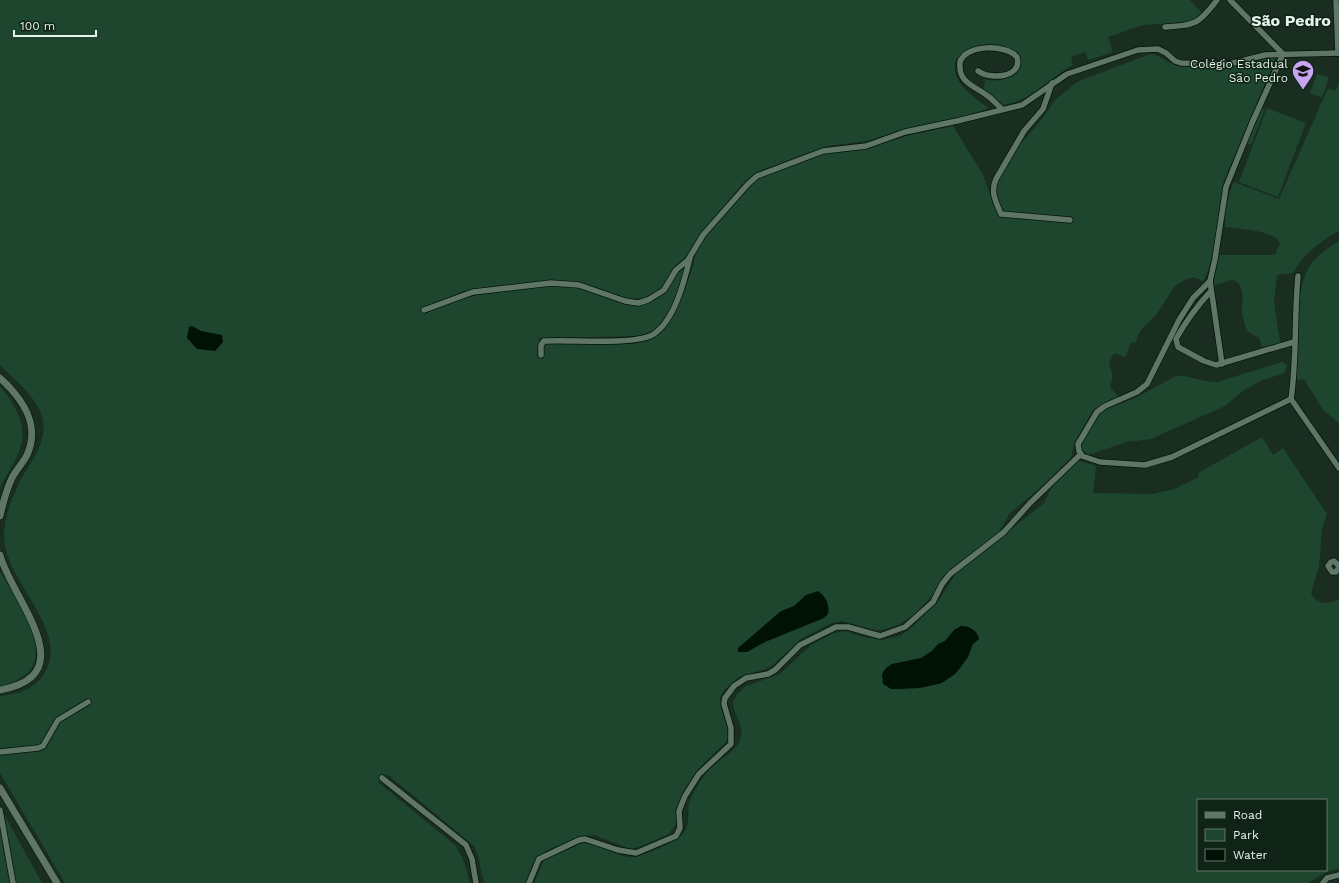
<svg xmlns="http://www.w3.org/2000/svg" width="1339" height="883" viewBox="0 0 1339 883" font-family="'Work Sans',sans-serif">
	<rect width="100%" height="100%" fill="#192d20"/>
	<g fill="#1e462e" fill-rule="evenodd">
		<path d="M0 0H1190L1203 14C1186 30 1161 21 1140 26 1129 29 1119 34 1108 37L1113 52 1088 60 1085 52 1071 57 1073 65C1047 79 1032 102 1001 105L984 90 985 79C998 83 1010 79 1019 69L1020 59 1008 49 966 51 956 59C949 82 973 97 989 108L969 115 899 131 867 141 827 146 761 171 746 180 729 200 700 236 689 254 673 269 665 285 649 297 629 299 589 285 575 282H542L464 291 421 309 423 314C438 308 453 302 469 297 482 294 495 293 508 291 530 288 551 284 572 286 598 289 622 312 648 303 669 296 671 277 686 265 681 290 669 330 641 336L539 338V356L543 344 635 342 651 340 661 333 681 300 693 266 695 255 705 238 756 180 764 176 823 154 871 147 910 135 953 126 982 173 991 197 996 196 997 180 1020 145 1042 119 1055 100 1077 82 1150 54C1160 54 1168 65 1181 66 1196 67 1215 69 1230 67 1246 65 1260 58 1276 57L1224 181C1215 214 1220 250 1203 281L1193 277 1184 280 1175 286 1156 315 1140 331 1135 343 1131 342 1125 357 1114 353 1109 363 1113 376 1110 387 1119 397 1093 410 1074 443 1071 458 1038 490 1010 513 999 532 949 571 933 595 915 614 898 625 882 630H875L842 621 832 623 801 639 773 665 766 669 739 677 724 690 720 697C719 712 731 726 727 741L698 769 682 794 676 809V824L669 834 639 847 631 849 594 835 582 836 550 849 538 856 533 863 525 883H485C479 870 481 857 473 845L387 774 378 782 456 846 463 859 470 883H65L0 773V696C17 694 34 690 44 674 72 630 3 581 4 535 4 518 12 498 19 483 30 462 51 439 41 413 34 395 14 379 0 365Z"/>
		<path d="M1317 74 1329 77 1322 98 1310 93Z"/>
		<path d="M1339 82V231C1321 241 1303 254 1293 273L1277 275 1274 302 1280 343 1262 347 1259 338 1247 331C1245 325 1243 319 1242 312 1242 302 1246 281 1231 280L1213 286 1211 280 1217 260 1220 255H1275L1280 243C1274 230 1238 229 1225 227 1225 211 1227 197 1234 182L1279 199 1328 88 1335 91Z"/>
		<path d="M1260 107 1265 109 1251 145 1246 143Z"/>
		<path d="M1267 108 1306 123 1278 197 1239 182Z"/>
		<path d="M1339 241V423L1323 410 1304 379 1296 380C1297 351 1294 291 1309 267 1316 256 1328 248 1339 241Z"/>
		<path d="M1282 362 1287 365 1285 373 1263 380 1244 390 1225 406 1151 439 1127 442 1088 455 1082 449V442L1091 426 1104 410 1137 397 1176 376H1184L1205 381 1217 382Z"/>
		<path d="M0 387C7 393 12 402 16 410 33 441 14 460 0 488Z"/>
		<path d="M1262 437 1273 455 1283 448 1327 514 1322 529 1319 567 1311 593C1317 605 1328 604 1339 600V868L1327 872 1308 883H534L544 860 583 843C600 840 616 859 635 857 645 855 675 842 682 835 692 826 686 811 690 800 695 790 702 777 710 769 719 759 738 751 741 737 744 725 733 714 733 702L737 694 746 686 780 674 811 645 833 633 845 631 863 637 881 640 900 636 909 630 936 604 957 572 1044 503 1052 487 1076 460 1096 466 1093 493 1152 494 1174 489 1199 477 1198 473ZM1198 800H1326V870H1198Z"/>
		<path d="M0 571C21 607 69 671 0 686Z"/>
		<path d="M0 807 42 883H0Z"/>
	</g>
	<g fill="#001106">
		<path d="M192 326 201 331 222 335 223 342 215 351 197 349 187 338 189 327Z"/>
		<path d="M818 591C826 596 830 606 828 614L824 618 765 642 747 652H738V648L781 611 794 606 806 595Z"/>
		<path d="M961 626C970 626 977 630 979 639L973 644 968 657 961 667 955 674 942 683 920 688 898 689H891L883 684 882 674 886 668 892 664 921 658 932 651 938 644 945 641 954 630Z"/>
	</g>
	<g fill="none" stroke-linecap="round" stroke-linejoin="round">
		<g stroke="#03150a" stroke-width="7">
			<g id="minor">
				<path d="M1230 0 1283 54"/>
				<path d="M1336 0 1338 53"/>
				<path d="M1165 27C1195 25 1198 25 1217 0"/>
				<path d="M1283 54 1252 123 1226 187 1215 259 1210 281 1193 298 1179 320 1147 384 1137 392 1105 406 1097 412 1078 444 1079 451 1082 456 1100 462 1145 465 1172 457 1291 399"/>
				<path d="M978 71C990 80 1023 78 1017 57 1006 44 966 44 960 62 958 82 972 85 985 94 992 98 997 105 1002 109"/>
				<path d="M1052 83 1043 109 1024 131 996 179C990 192 996 202 1001 214L1070 220"/>
				<path d="M1298 276C1294 317 1297 359 1291 399L1339 468"/>
				<path d="M1210 281 1222 364"/>
				<path d="M1211 291C1197 306 1186 321 1176 339L1178 347 1204 361 1216 365 1294 342"/>
				<path d="M424 310 473 292 551 283 579 285 625 301 638 303 648 300 664 290 676 270 688 260 703 235 748 184 757 176 823 151 866 146 905 132 957 121 1022 105 1067 74 1138 50 1158 49 1166 53 1175 61 1181 63 1217 64H1229L1265 55 1339 53"/>
				<path d="M541 355V345L544 341C569 339 636 346 654 334 675 319 684 282 690 258"/>
				<path d="M1339 566 1334 561 1331 562 1328 566 1332 572H1336L1339 567"/>
				<path d="M0 752 38 748 43 746 58 720 88 702"/>
				<path d="M382 778 466 845 472 859 476 883"/>
				<path d="M0 810 13 883"/>
				<path d="M529 883 539 859 579 840 585 839 618 850 636 853 676 836 680 828 679 811 685 796 699 774 731 744V728L724 704 725 698 734 686 746 678 768 674 775 670 800 645 836 627H848L880 636 905 627 933 602 942 584 950 574 1004 532 1030 503 1081 454"/>
				<path d="M1323 883 1327 878 1339 875"/>
			</g>
		</g>
		<g stroke="#03150a" stroke-width="8">
			<g id="tertiary">
				<path d="M0 378C22 398 41 424 27 455 23 463 16 470 12 478 6 490 3 503 0 516"/>
				<path d="M0 555C11 598 86 675 0 690"/>
				<path d="M0 788 57 883"/>
			</g>
		</g>
		<use href="#minor" stroke="#5f7566" stroke-width="5.5"/>
		<use href="#tertiary" stroke="#5f7566" stroke-width="7"/>
	</g>
	<defs>
		<g id="school-pin" transform="scale(1.15)"><path d="M0 17L-7.5 6A9.5 9.5 0 1 1 7.5 6Z" fill="#c8a6ef" stroke="#0f2317"/><path d="M0-5L7-2L0 1L-7-2ZM-4 1L0 2.5L4 1V4Q0 6-4 4Z" fill="#111"/></g>
	</defs>
	<g fill-rule="evenodd">
		<use href="#school-pin" x="1303" y="71"/>
	</g>
	<g text-anchor="middle" stroke-width="3" stroke-linejoin="round" paint-order="stroke">
		<g font-size="12" fill="#e7f3ea" stroke="#0f2317" text-anchor="end">
			<text x="1288" y="68">Colégio Estadual<tspan x="1288" dy="14">São Pedro</tspan></text>
		</g>
		<g font-size="16" font-weight="bold" fill="#e7f3ea" stroke="#0f2317">
			<text x="1291" y="26">São Pedro</text>
		</g>
	</g>
	<rect x="1197" y="799" width="130" height="72" fill="#0f2317" stroke="#65766b"/>
	<rect x="1205" y="812" width="20" height="6" fill="#5f7566" stroke="#65766b"/>
	<text x="1233" y="819" font-size="12" fill="#e7f3ea">Road</text>
	<rect x="1205" y="829" width="20" height="12" fill="#1e462e" stroke="#65766b"/>
	<text x="1233" y="839" font-size="12" fill="#e7f3ea">Park</text>
	<rect x="1205" y="849" width="20" height="12" fill="#001106" stroke="#65766b"/>
	<text x="1233" y="859" font-size="12" fill="#e7f3ea">Water</text>
	<path d="M14 30v6h82v-6" fill="none" stroke="#e7f3ea" stroke-width="2"/>
	<text x="20" y="30" font-size="12" fill="#e7f3ea" stroke="#0f2317" stroke-width="3" paint-order="stroke">100 m</text>
</svg>
